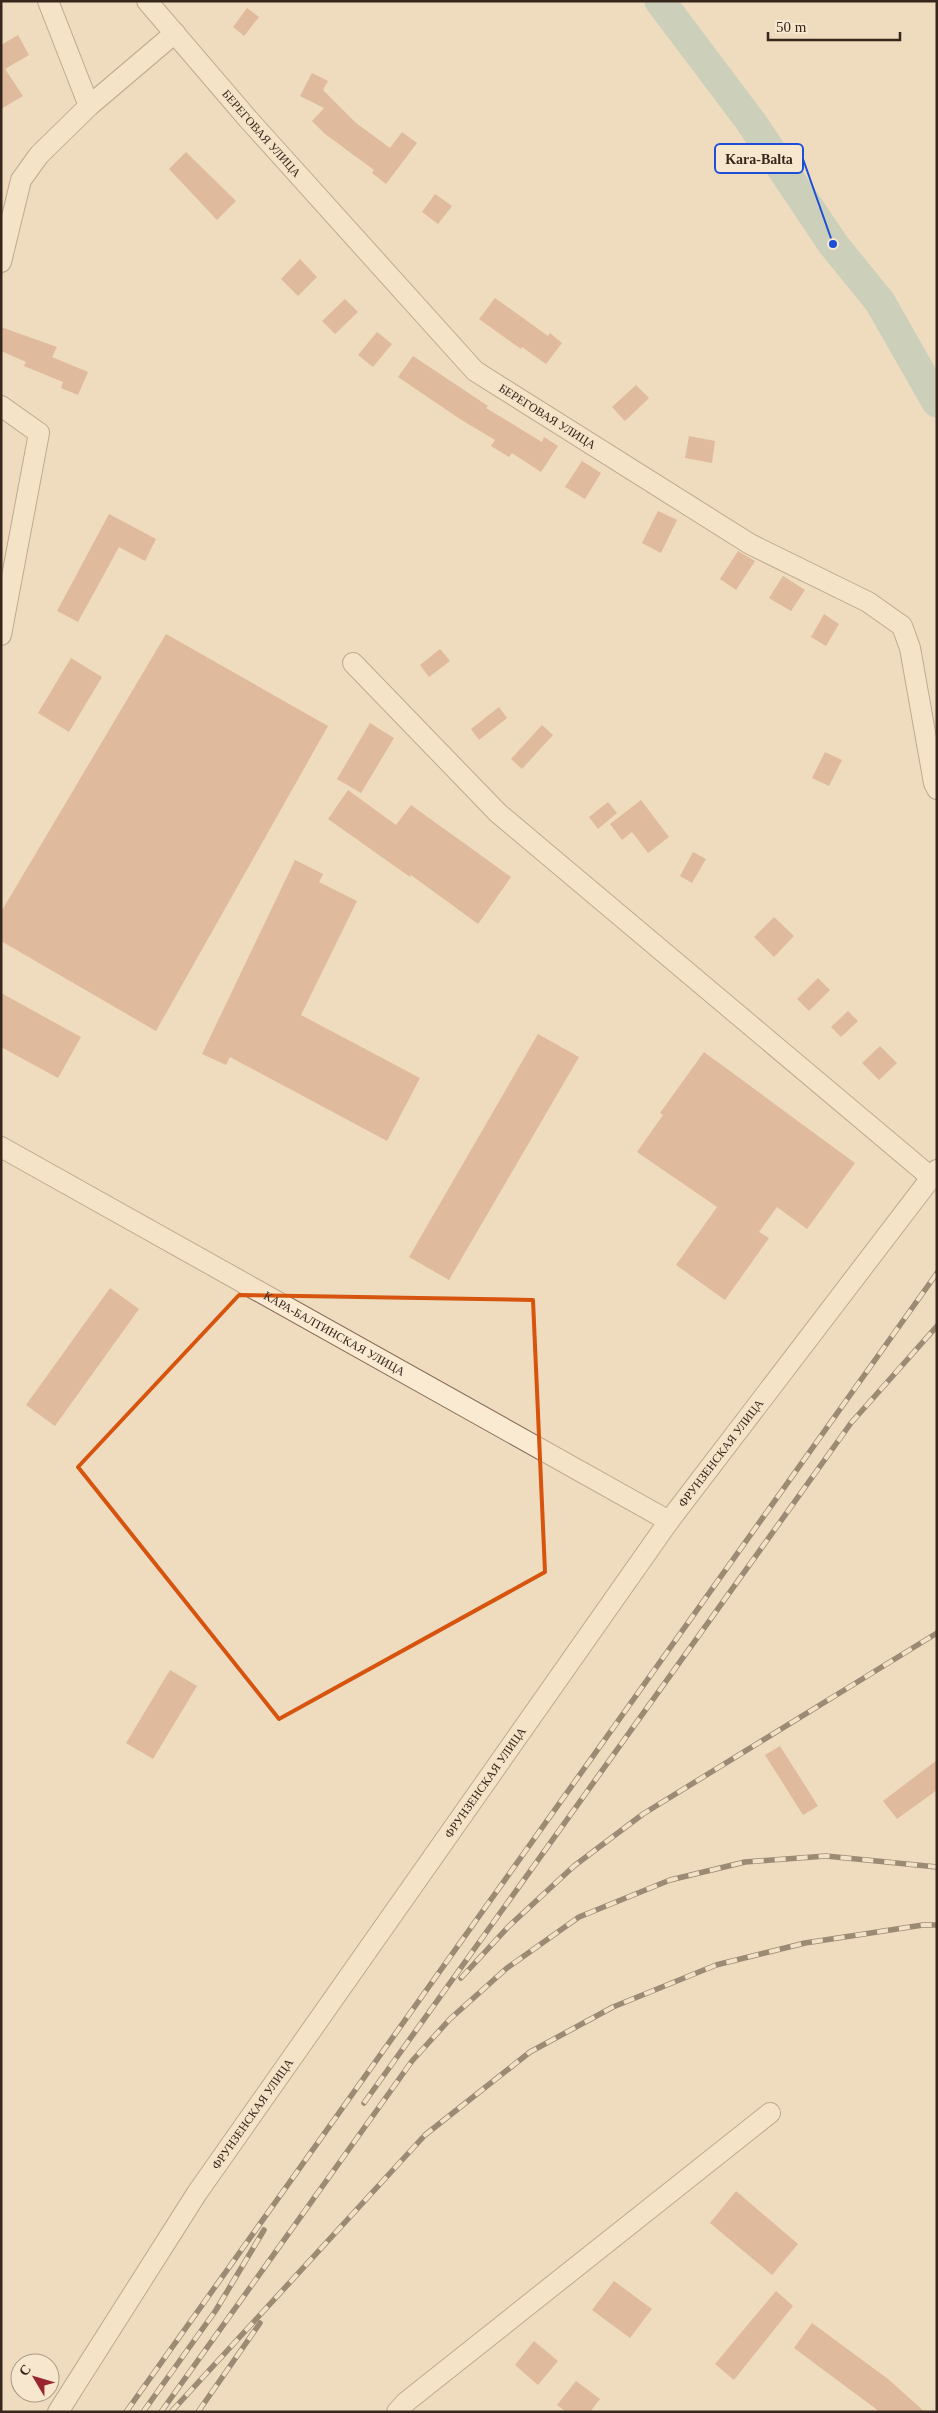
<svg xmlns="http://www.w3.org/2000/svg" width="938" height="2413" viewBox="0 0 938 2413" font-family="'Times New Roman',serif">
	<rect width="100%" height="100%" fill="#efdcbe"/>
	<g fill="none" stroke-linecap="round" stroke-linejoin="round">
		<path stroke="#a2c0b5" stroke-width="31" d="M660 1 751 122 833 244 880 302 937 402"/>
	</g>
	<g fill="#ce9073">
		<path d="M247 8 259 17 244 36 233 27Z"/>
		<path d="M18 35 29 55 5 69 23 96 1 109V45Z"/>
		<path d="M312 73 328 81 323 90 356 123 390 148 402 132 417 143 386 184 372 173 374 170 325 134 312 121 324 108 300 96Z"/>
		<path d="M186 152 236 201 217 220 169 169Z"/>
		<path d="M435 194 452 206 438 224 422 212Z"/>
		<path d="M300 259 317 277 298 296 281 279Z"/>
		<path d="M495 298 548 336 550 333 562 343 546 364 522 347 521 349 479 319Z"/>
		<path d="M345 299 358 312 335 334 322 321Z"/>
		<path d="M1 327 57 347 52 357 88 372 78 395 61 388 63 382 24 366 26 362 1 351Z"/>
		<path d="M377 332 392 344 373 367 358 355Z"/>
		<path d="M413 356 488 406 486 408 542 442 544 437 558 446 541 472 512 453 509 457 491 446 495 440 460 419 398 377Z"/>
		<path d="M636 385 649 398 625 421 612 407Z"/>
		<path d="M689 436 715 441 712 463 685 458Z"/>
		<path d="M582 461 601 473 585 499 565 487Z"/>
		<path d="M658 511 677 520 661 553 642 543Z"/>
		<path d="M109 514 156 539 145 561 119 547 78 622 57 611Z"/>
		<path d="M738 551 755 561 736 590 720 579Z"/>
		<path d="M783 576 805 590 791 611 769 598Z"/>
		<path d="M824 614 839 624 826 646 811 637Z"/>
		<path d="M166 634 328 726 156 1031 1 941V912Z"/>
		<path d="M440 649 450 661 429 677 420 665Z"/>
		<path d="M71 658 102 677 69 732 38 713Z"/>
		<path d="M499 707 507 718 479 740 471 729Z"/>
		<path d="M370 723 394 738 361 793 337 779Z"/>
		<path d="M542 725 553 735 522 769 511 759Z"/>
		<path d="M825 752 842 760 829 786 812 778Z"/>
		<path d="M348 790 396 825 411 805 511 877 478 924 411 875 410 877 328 819Z"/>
		<path d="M641 800 669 837 648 853 632 832 622 840 610 824Z"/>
		<path d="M608 802 617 813 598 829 589 817Z"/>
		<path d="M693 852 706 859 692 883 680 876Z"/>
		<path d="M295 860 323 874 319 882 357 901 301 1015 420 1078 387 1141 230 1057 226 1065 202 1054Z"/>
		<path d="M774 917 794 936 774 957 754 937Z"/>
		<path d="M818 978 830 990 809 1011 797 999Z"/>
		<path d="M1 993 81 1037 58 1078 1 1047Z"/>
		<path d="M848 1011 858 1021 841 1037 831 1027Z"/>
		<path d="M538 1034 579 1057 449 1280 409 1257Z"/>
		<path d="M880 1046 897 1063 879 1080 862 1063Z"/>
		<path d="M704 1052 855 1163 807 1229 777 1207 759 1232 769 1238 725 1300 676 1265 717 1207 637 1152 663 1115 660 1113Z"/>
		<path d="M110 1288 139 1309 55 1426 26 1405Z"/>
		<path d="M170 1670 197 1686 153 1759 126 1743Z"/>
		<path d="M780 1746 818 1806 803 1815 765 1755Z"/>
		<path d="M937 1760V1790L897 1819 883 1801Z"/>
		<path d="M736 2191 798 2244 772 2275 710 2223Z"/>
		<path d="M614 2281 652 2309 630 2338 592 2310Z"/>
		<path d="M776 2291 793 2306 734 2380 715 2364Z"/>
		<path d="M812 2323 888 2379 925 2412H880L794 2348Z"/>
		<path d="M534 2341 558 2361 538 2385 515 2365Z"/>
		<path d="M576 2381 600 2399 590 2412H566L557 2405Z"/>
	</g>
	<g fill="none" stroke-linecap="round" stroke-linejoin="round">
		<g stroke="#886c57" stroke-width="22">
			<g id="minor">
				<path d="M48 1 89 106"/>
				<path id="s1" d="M147 1 248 119 475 371 750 544 868 602 902 626 910 648 934 783 937 789"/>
				<path d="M1 262 21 180 39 155 89 106 175 33"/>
				<path d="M1 406 39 433 1 635"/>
				<path d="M353 663 498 813 932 1178"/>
				<path id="s2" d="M1 1147 669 1521"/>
				<path id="s3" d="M58 2412 197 2193 669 1521 937 1170"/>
				<path d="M397 2412 406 2402 770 2113"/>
			</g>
		</g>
		<use href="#minor" stroke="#faead2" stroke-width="20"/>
		<g stroke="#37261c" stroke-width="5.5">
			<g id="rail">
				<path d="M461 1978 508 1927 574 1866 643 1814 937 1633"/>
				<path d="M364 2103 851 1423 937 1326"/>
				<path d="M126 2412 937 1273"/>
				<path d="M143 2412 216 2310 264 2230"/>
				<path d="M161 2412 412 2061 450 2019 507 1968 579 1917 670 1880 745 1862 826 1856 937 1867"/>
				<path d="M171 2412 425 2135 530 2052 613 2007 716 1965 805 1943 923 1925H937"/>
				<path d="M198 2412 260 2323"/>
			</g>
		</g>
		<use href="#rail" stroke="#f6e7ce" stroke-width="4" stroke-dasharray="11" stroke-linecap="butt"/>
	</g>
	<path d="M0 0H938V2413H0ZM239 1295 533 1300 545 1572 279 1719 78 1467Z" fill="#efdcbe" fill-opacity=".55" fill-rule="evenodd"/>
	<path fill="none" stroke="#d6540e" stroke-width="4" stroke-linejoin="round" d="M239 1295 533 1300 545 1572 279 1719 78 1467Z"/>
	<g text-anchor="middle" stroke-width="4" stroke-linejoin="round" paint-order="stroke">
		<g font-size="12" fill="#37261c" stroke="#f6e7ce">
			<text dy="4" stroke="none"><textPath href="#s1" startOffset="175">БЕРЕГОВАЯ УЛИЦА</textPath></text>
			<text dy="4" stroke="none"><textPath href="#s1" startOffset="580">БЕРЕГОВАЯ УЛИЦА</textPath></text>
			<text dy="4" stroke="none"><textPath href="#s2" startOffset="382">КАРА-БАЛТИНСКАЯ УЛИЦА</textPath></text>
			<text dy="4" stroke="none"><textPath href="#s3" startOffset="1166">ФРУНЗЕНСКАЯ УЛИЦА</textPath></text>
			<text dy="4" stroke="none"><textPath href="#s3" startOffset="761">ФРУНЗЕНСКАЯ УЛИЦА</textPath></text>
			<text dy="4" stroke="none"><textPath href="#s3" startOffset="356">ФРУНЗЕНСКАЯ УЛИЦА</textPath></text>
		</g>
	</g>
	<path fill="none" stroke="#1d4ed8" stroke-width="2" d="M833 244L803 159"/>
	<circle fill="#1d4ed8" stroke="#f6e7ce" stroke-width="2" cx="833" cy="244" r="5"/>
	<rect fill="#f6e7ce" stroke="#1d4ed8" stroke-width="2" x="715" y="144" width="88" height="29" rx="5"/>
	<g font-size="14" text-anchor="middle" font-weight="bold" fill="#37261c">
		<text x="759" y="164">Kara-Balta</text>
	</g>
	<rect width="938" height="2413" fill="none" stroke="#37261c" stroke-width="5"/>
	<g transform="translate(35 2378) rotate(308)"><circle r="24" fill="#f6e7ce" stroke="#aa9a87"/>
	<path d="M0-4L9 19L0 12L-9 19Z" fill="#982530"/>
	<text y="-8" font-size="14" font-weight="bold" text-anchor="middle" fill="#37261c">С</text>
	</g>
	<path d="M768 32v8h132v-8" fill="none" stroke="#37261c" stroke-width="2.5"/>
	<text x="776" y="32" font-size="15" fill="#37261c" stroke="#f6e7ce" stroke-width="4" paint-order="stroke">50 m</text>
</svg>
